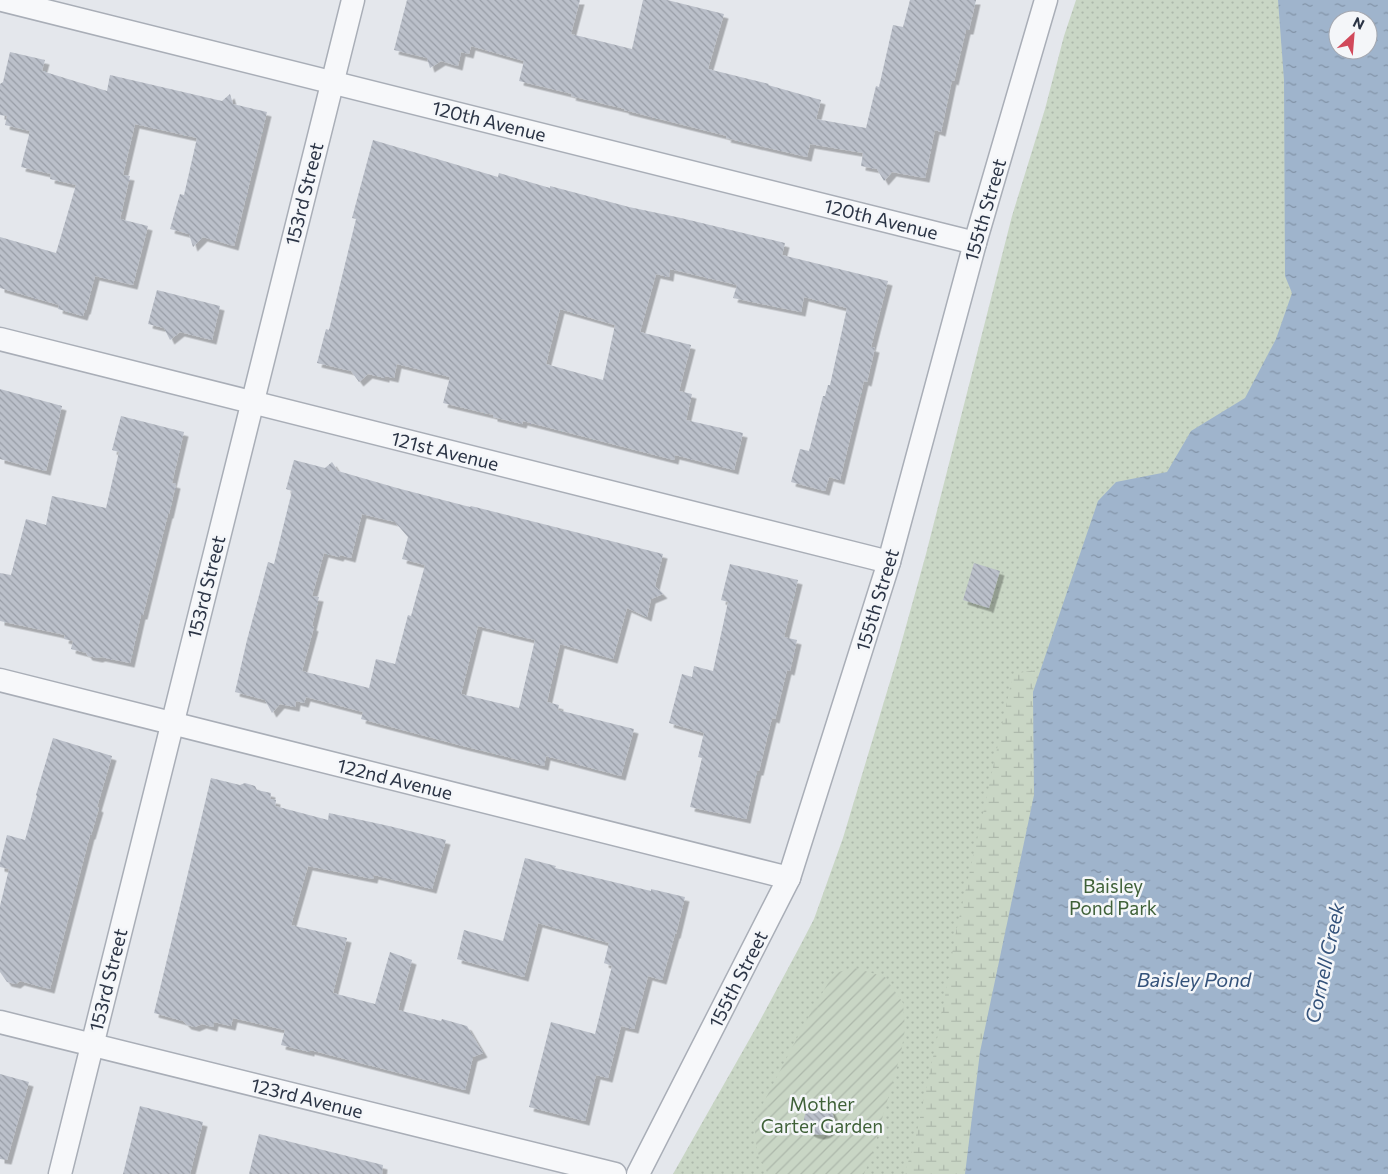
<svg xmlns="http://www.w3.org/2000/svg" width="1388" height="1174" viewBox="0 0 1388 1174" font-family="Commissioner,sans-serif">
	<defs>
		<pattern id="grass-dots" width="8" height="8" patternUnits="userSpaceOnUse" patternTransform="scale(1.25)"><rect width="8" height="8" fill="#c9d6c5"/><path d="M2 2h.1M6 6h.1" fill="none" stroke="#adb8ab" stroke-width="1.8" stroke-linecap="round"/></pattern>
		<pattern id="wetland-marsh" width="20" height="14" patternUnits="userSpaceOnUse" patternTransform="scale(1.25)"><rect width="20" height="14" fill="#c9d6c5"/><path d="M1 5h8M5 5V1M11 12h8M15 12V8" fill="none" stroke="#adb8ab"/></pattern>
		<pattern id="garden-furrows" width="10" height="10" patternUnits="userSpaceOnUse" patternTransform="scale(1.25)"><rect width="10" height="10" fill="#c9d6c5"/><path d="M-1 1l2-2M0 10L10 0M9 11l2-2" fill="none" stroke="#adb8ab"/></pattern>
		<pattern id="water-ripples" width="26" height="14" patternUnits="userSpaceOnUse" patternTransform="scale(1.25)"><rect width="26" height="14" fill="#9fb4cc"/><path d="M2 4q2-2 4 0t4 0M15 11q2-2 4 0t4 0" fill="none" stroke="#8293a7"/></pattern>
		<pattern id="building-back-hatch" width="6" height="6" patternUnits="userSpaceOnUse" patternTransform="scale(1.25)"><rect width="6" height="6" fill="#bbc0ca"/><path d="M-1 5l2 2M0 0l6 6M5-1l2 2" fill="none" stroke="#989da6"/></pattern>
		<filter id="shadow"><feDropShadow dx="4.5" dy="4.5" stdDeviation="0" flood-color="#0004"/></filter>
	</defs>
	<rect width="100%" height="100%" fill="#e4e7ec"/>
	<path fill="url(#grass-dots)" fill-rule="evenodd" d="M1076 0H1388V1174H673L757 1026 800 946 814 919 843 838 898 655 926 554 1012 216 1045 109 1064 36ZM1338 20H1368V50H1338Z"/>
	<path fill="url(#wetland-marsh)" d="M1035 670 1033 692 1034 795 980 1052 965 1174H904L914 1145 940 1025 956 932 985 805 1013 674Z"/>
	<path fill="url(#garden-furrows)" d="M855 968 885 977 903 1003 905 1029 901 1053 872 1154 864 1174H768L757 1151 754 1121 806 1021 834 973Z"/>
	<path fill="url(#water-ripples)" fill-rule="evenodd" d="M1278 0H1388V1174H965L980 1052 1034 795 1033 692 1098 501 1116 482 1167 472 1191 431 1245 398 1276 339 1292 293 1285 276 1284 80ZM1338 20H1368V50H1338Z"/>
	<g fill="url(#building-back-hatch)" fill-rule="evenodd" filter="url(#shadow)">
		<path d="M407 0H580L571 34 632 49 643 0H667L724 14 708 69 769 84 768 85 821 100 816 119 866 128 876 86 879 87 893 25 903 27 910 0H976L969 30H966L954 81 952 80 941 132 935 130 925 178 892 172 884 181 877 169 861 166 863 153 810 144 807 157 726 138 727 136 624 110 625 109 571 96 572 94 519 81 524 61 471 46 469 54 461 52 458 66 441 61 430 68 427 58 394 50Z"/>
		<path d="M10 52 45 60 42 71 107 91 110 75 222 101 230 94 233 104 267 112 234 246 203 237 193 247 189 234 170 229 180 194 184 195 197 138 135 124 123 175 130 176 120 219 148 226 133 285 95 276 86 310H85L83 316 58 309 59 305 0 288V237L56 253 76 185 50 179 51 174 21 167 30 131 5 125 7 116 0 115V84L3 82Z"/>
		<path d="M373 140 498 177 499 173 550 188V186L629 207 681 218 785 243 782 255 888 281 871 347 875 348 867 382 864 381 840 480 829 477 825 491 791 482 800 449 809 451 823 396H825L828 385H830L847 308 804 297 801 312 733 298 737 285 670 269 669 277 656 274 640 332 691 345 679 391 692 394 686 420 743 433 734 470 675 455 674 460 523 421 522 424 493 417V415L443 403 450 377 397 364 394 378 385 376V378L368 374 359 382 351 371 317 363 326 329 329 330 356 219 352 218ZM560 309 615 325 603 380 546 364Z"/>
		<path d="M157 290 220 306 212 340 180 332 170 340 164 328 148 324Z"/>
		<path d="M0 389 62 406 46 471 0 459Z"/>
		<path d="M121 416 184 432 172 483 176 484 169 514H168L143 615H141L130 663 101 657 98 658 88 656 86 653 71 649 73 641 64 639 65 635 0 621V573L11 575 26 519 46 525 52 496 106 508 119 452 112 450Z"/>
		<path d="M294 460 325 468 332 462 338 471 397 488 470 507 471 506 663 554 655 586 663 594 651 599 647 617 627 608 613 659 560 644 547 702 559 705 558 710 634 729 621 776 546 756 544 766 463 746 361 719 363 712 306 697 304 703 296 701 295 707 280 704 272 713 265 700 235 692 247 640 268 562 274 564 292 491 286 489ZM362 514 395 522 408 537 402 559 425 565 411 616 408 615 395 664 376 659 369 688 302 671 314 627 312 626 319 597 312 596 324 553 339 557 340 555 351 558ZM478 626 535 640 519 708 461 694Z"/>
		<path d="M974 563 1000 571 989 608 963 600Z"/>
		<path d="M730 564 798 580 784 637 797 640 790 671 787 670 775 719 772 718 759 771H757L746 819 690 807 702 758 698 757 704 733 669 723 682 674 692 677 694 666 713 671 728 602 721 600Z"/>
		<path d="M53 738 112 756 97 807 99 808 91 835H90L50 989 20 981 16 984 7 982 0 972V906L9 869 0 867V863L7 835 25 840 37 796 36 795Z"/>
		<path d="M211 778 240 785 245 783 255 786 257 790 271 793 270 799 276 800 275 806 328 820 329 813 389 826 446 840 432 889 374 875 373 879 308 866 291 925 347 938 333 993 375 1004 390 952 412 960 398 1010 441 1021 442 1019 467 1026 483 1053 473 1057 465 1090 310 1050V1052L281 1045 285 1030 233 1018 231 1026 214 1022 213 1027 202 1024 195 1027 187 1025 183 1021 154 1013Z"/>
		<path d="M525 858 556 866 555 868 651 891V889L685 897 676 934H675L662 980 648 976 634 1029 621 1026 608 1078 596 1075 585 1121 529 1107 551 1022 595 1034 612 966 604 963 609 943 538 923 524 977 457 959 464 930 503 941Z"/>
		<path d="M0 1074 29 1082 7 1160 0 1159Z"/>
		<circle cx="819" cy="1120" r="15"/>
		<path d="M140 1106 203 1122 190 1174H123Z"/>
		<path d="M259 1134 383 1165 382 1174H249Z"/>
	</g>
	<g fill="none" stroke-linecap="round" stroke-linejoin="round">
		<g stroke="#a9aeb7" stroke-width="25">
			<g id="street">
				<path d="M2 0 975 243"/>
				<path d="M0 339 889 562"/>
				<path d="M0 680 789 878"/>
				<path d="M0 1022 615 1174"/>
				<path d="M60 1174 353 0"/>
				<path d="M638 1174 789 878 889 562 975 243 1046 0"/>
			</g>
		</g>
		<use href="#street" stroke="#f7f8fa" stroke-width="22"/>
	</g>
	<g text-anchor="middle" stroke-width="5" stroke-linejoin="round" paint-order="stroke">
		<g font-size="19" fill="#2b3445" stroke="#f4f6f9">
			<text transform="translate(489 121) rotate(14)" y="7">120th Avenue</text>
			<text transform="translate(304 194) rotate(-76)" y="7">153rd Street</text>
			<text transform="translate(985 210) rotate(-74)" y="7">155th Street</text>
			<text transform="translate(881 219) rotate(14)" y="7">120th Avenue</text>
			<text transform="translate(445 451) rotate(14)" y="7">121st Avenue</text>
			<text transform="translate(206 587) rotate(-76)" y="7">153rd Street</text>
			<text transform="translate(877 600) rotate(-73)" y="7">155th Street</text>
			<text transform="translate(395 779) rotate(14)" y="7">122nd Avenue</text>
			<text transform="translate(738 979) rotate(-63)" y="7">155th Street</text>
			<text transform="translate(108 980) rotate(-76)" y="7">153rd Street</text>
			<text transform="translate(307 1098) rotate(14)" y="7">123rd Avenue</text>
		</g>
		<g font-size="19" fill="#3f6138" stroke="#f4f6f9">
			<text x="1113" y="893">Baisley<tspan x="1113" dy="22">Pond Park</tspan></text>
			<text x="822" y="1111">Mother<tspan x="822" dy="22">Carter Garden</tspan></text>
		</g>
		<g font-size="20" font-style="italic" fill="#34527a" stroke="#f4f6f9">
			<text transform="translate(1325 963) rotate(-78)" y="7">Cornell Creek</text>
			<text x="1194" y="987">Baisley Pond</text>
		</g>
	</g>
	<g transform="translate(1353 35) rotate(26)"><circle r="24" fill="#f4f6f9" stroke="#a4a8b1"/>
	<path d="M0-4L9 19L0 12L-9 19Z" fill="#d1495b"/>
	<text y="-8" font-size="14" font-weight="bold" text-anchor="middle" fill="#2b3445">N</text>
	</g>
</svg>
